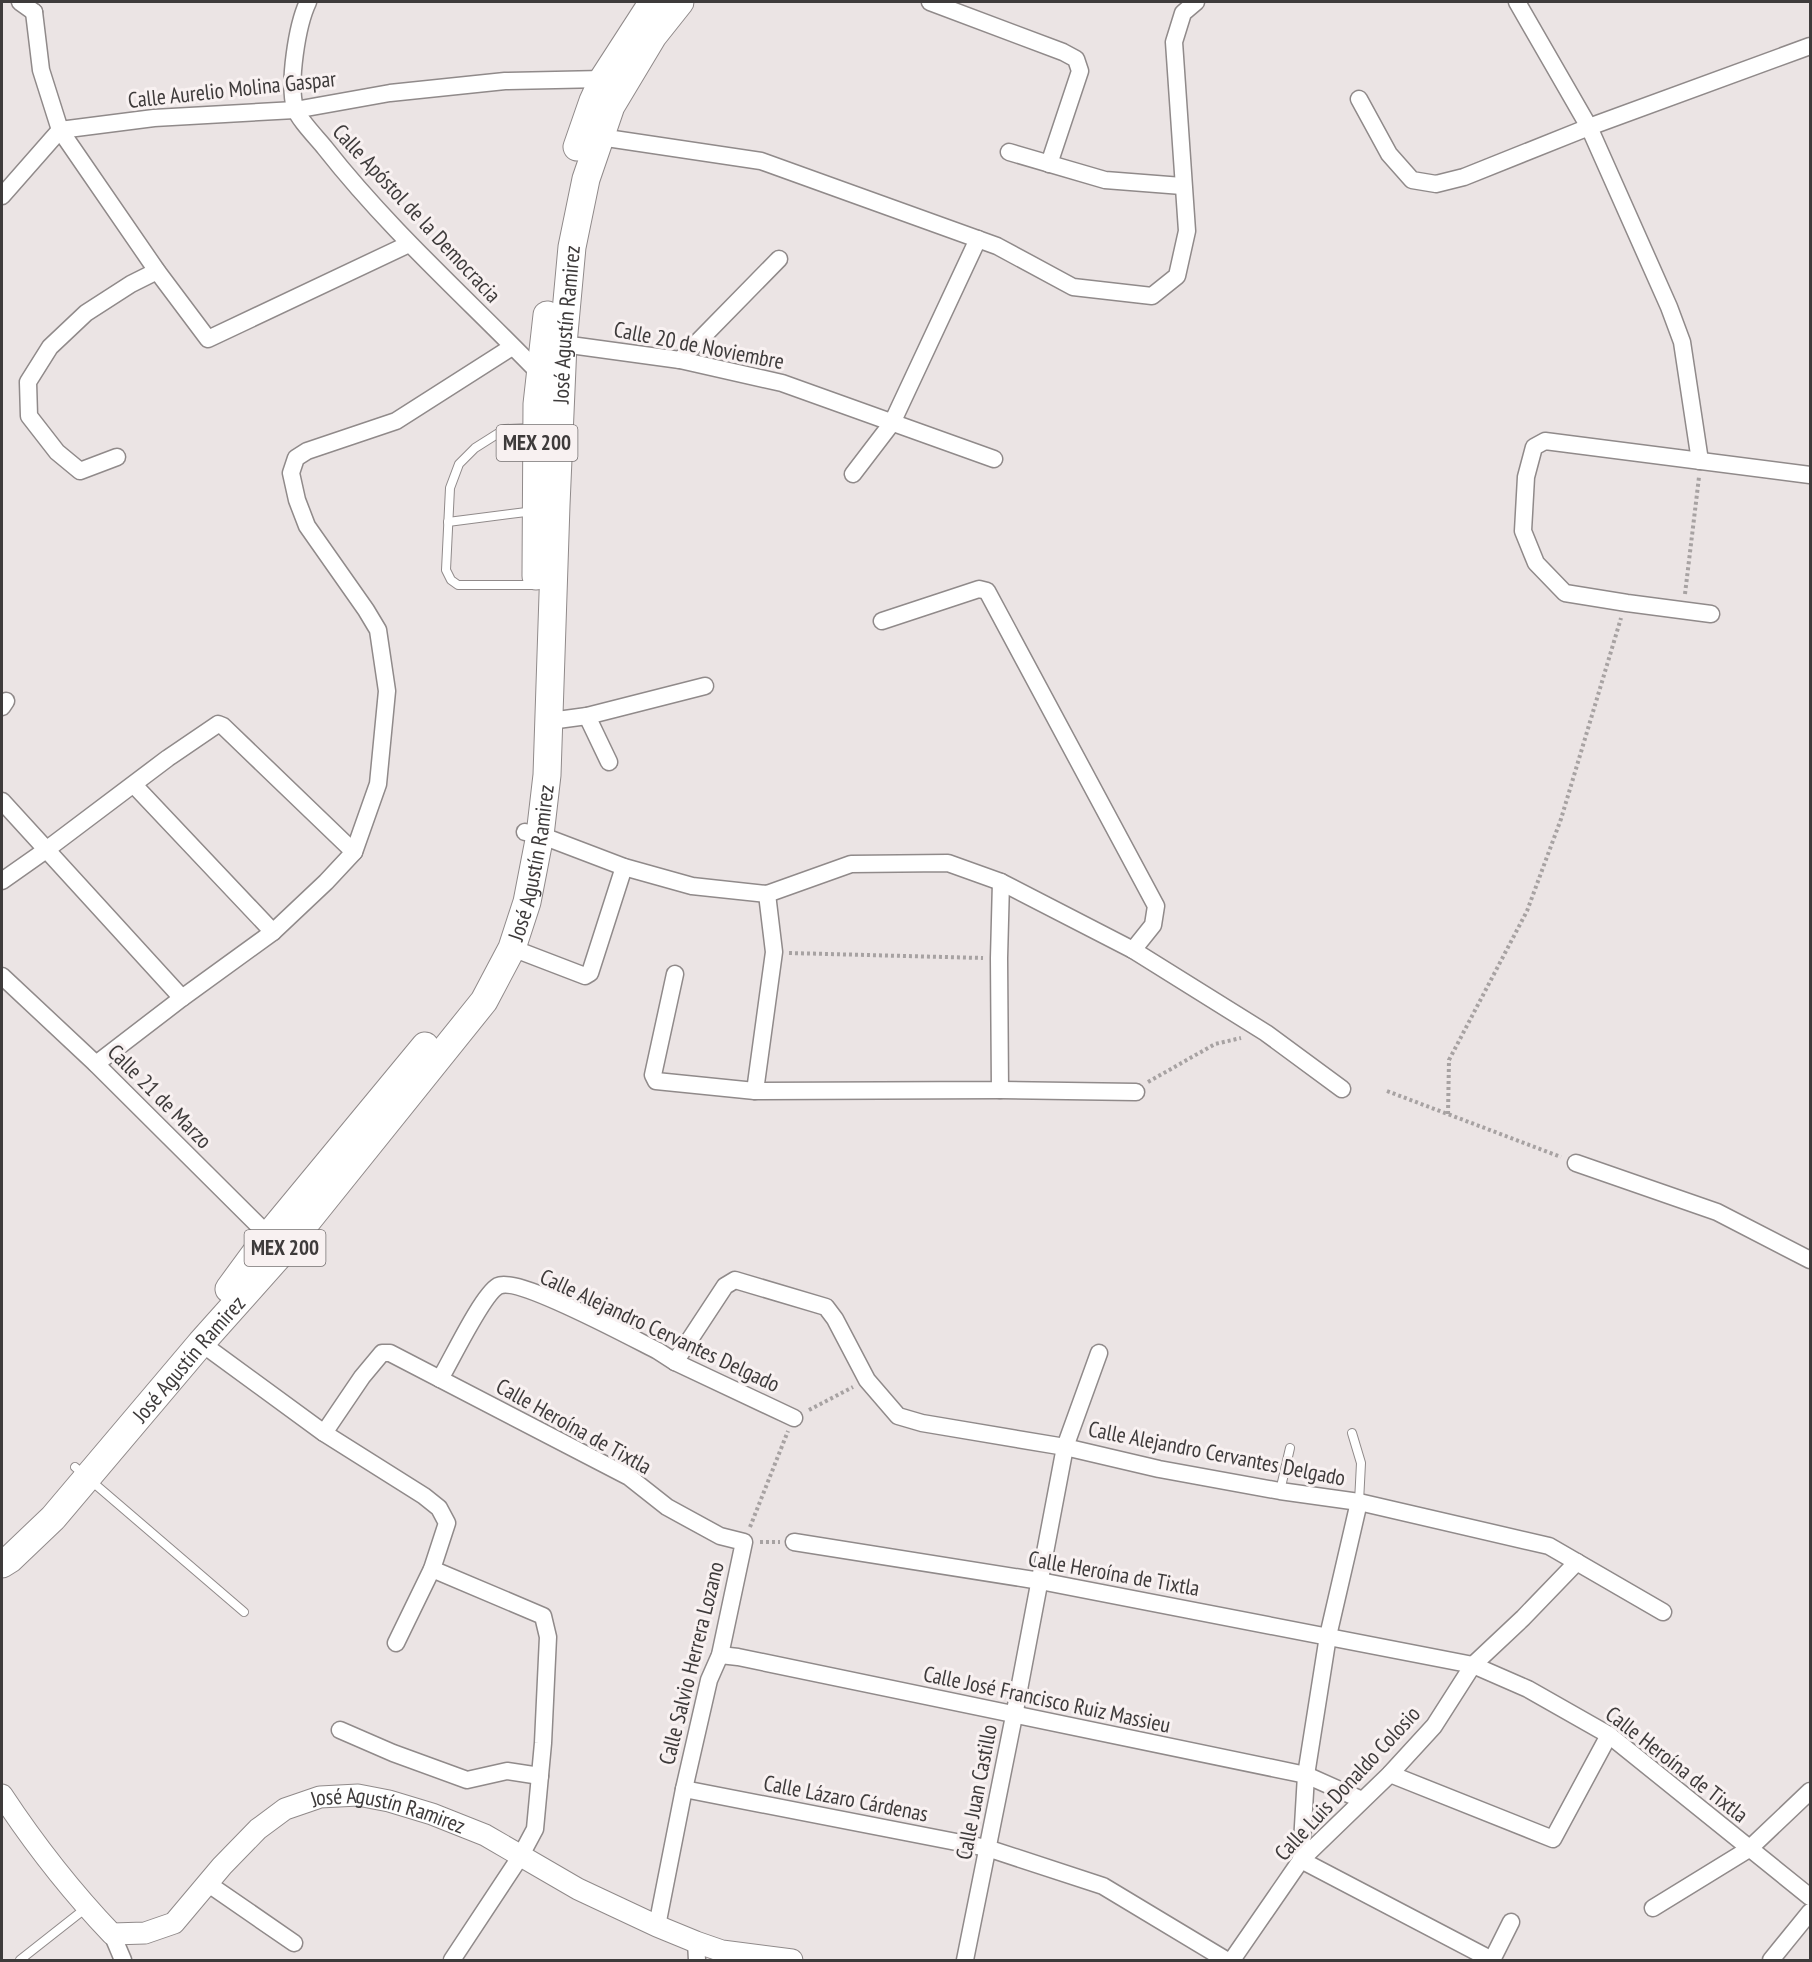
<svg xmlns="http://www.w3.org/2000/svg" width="1812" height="1962" viewBox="0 0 1812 1962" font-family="'PT Sans Narrow',sans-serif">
	<rect width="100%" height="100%" fill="#ebe4e4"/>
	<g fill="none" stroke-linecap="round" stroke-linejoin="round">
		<g stroke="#908a8a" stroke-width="10">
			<g id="service">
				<path d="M532 428 505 429 475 448 459 464 450 488 446 570 451 580 458 585H535"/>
				<path d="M448 522 534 511"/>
				<path d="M1352 1433 1361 1463 1359 1502"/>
				<path d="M75 1467 244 1612"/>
				<path d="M1280 1491 1290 1448"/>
				<path d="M20 1960 86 1908"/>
			</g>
		</g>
		<g stroke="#908a8a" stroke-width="19">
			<g id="minor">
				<path d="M20 2 34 12"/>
				<path d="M308 2C297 25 288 83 295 108 298 119 318 139 325 148 391 232 471 302 545 379"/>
				<path d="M930 2 1063 52 1076 59 1080 71 1049 164"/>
				<path d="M1517 2 1589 127 1669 307 1682 342 1700 461"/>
				<path d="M34 12 41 70 60 130 157 271 208 339 409 244"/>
				<path d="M1359 99 1389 154 1412 180 1436 184 1464 177 1589 127 1810 46"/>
				<path d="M600 137 761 161 997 246 1073 287 1152 296 1177 276 1187 231 1174 42 1183 13 1196 2"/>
				<path d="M1009 152 1105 180 1182 186"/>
				<path d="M2 196 60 130 154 118 295 110 390 93 505 81 603 79"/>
				<path d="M563 344 680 360 782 383 994 459"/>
				<path d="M680 360 779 259"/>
				<path d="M117 457 80 471 57 452 29 416 28 382 50 347 86 313 131 284 157 271"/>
				<path d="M853 474 892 423 978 239"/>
				<path d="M1711 614 1627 603 1565 593 1536 563 1523 531 1526 477 1534 447 1545 441 1810 475"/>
				<path d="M882 621 979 589 987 591 1156 906 1153 925 1133 950"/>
				<path d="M2 707 6 701"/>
				<path d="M587 716 609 762"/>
				<path d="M550 721 587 716 705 686"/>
				<path d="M134 785 273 932"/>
				<path d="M2 801 182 998"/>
				<path d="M525 832 540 835 624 867 692 886 767 894 851 864 948 863 1001 882 1133 950 1266 1033 1342 1089"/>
				<path d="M2 881 46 850 168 758 218 724 223 726 354 852"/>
				<path d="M512 948 585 976 590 973 624 867"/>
				<path d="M675 974 653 1075 656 1081 755 1091 1000 1090 999 958 1001 882"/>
				<path d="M2 976 96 1064 274 1241"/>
				<path d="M96 1064 182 998 273 932 326 882 354 852 378 784 387 691 378 630 366 610 307 526 297 500 291 473 296 458 307 451 396 421 512 347"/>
				<path d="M1000 1090 1136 1092"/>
				<path d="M755 1091 774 952 767 894"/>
				<path d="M1576 1163 1717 1212 1810 1260"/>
				<path d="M201 1343 324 1433 424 1496 439 1508 447 1523 432 1569 396 1643"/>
				<path d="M675 1362 725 1286 735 1280 826 1307 835 1319 867 1380 898 1416 922 1423 1065 1447 1159 1469 1280 1491 1359 1502 1549 1546 1663 1612"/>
				<path d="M440 1379C451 1361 482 1295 498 1286 518 1276 634 1339 658 1351L675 1362 794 1418"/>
				<path d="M324 1433 362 1377 382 1353H390L629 1477 667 1507 720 1536 744 1542 720 1655 709 1680 684 1789 657 1926"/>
				<path d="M1359 1502 1328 1636 1306 1775 1301 1860 1492 1960"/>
				<path d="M794 1542 1040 1581 1473 1665 1528 1689 1609 1735 1810 1897"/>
				<path d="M432 1569 543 1616 548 1637 543 1743 535 1829 520 1857 452 1960"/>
				<path d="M720 1655 738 1657 1306 1775 1362 1800"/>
				<path d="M340 1730 393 1753 467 1780 507 1771 540 1776"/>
				<path d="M1390 1774 1553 1839 1609 1735"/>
				<path d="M684 1789 987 1848 1103 1886 1226 1960"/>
				<path d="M207 1883 294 1943"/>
				<path d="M1653 1908 1749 1849 1810 1791"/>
				<path d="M112 1934 123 1960"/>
				<path d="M696 1942 697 1960"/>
				<path d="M965 1960 1014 1716 1065 1447 1099 1353"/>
				<path d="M1232 1960 1301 1860 1390 1774 1434 1726 1473 1665 1523 1618 1577 1562"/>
				<path d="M1492 1960 1511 1922"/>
				<path d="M1771 1960 1810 1912"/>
			</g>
		</g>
		<g stroke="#908a8a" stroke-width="23">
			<g id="tertiary">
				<path id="s1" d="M2 1795C35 1845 71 1891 112 1934L145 1933 174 1923 222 1866 258 1829 285 1809 320 1797 358 1795 389 1801 432 1814 485 1835 578 1889 657 1926 696 1942 722 1951 792 1960"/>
			</g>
		</g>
		<g stroke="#908a8a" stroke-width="29">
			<g id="primary">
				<path d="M577 147 593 101 603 79 647 11 656 2"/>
				<path d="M536 576 537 404 547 315"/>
				<path d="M229 1289 268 1236 425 1046"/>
				<path id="s2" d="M2 1564 10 1559 53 1518 201 1343 284 1250 484 1001 512 948 527 902 540 835 547 775 556 505 563 344 572 247 586 179 611 106 653 36 680 2"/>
			</g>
		</g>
		<g stroke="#a7a2a2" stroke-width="4" stroke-dasharray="3 3" stroke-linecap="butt">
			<path d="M1685 594 1699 477"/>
			<path d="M789 953 983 958"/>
			<path d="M1148 1082 1215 1044 1241 1038"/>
			<path d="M1387 1091 1561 1157"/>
			<path d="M1448 1114 1449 1060 1527 911 1561 819 1621 618"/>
			<path d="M809 1410 853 1387"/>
			<path d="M750 1527 788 1431"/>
			<path d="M760 1542H780"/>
		</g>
		<use href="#service" stroke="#fff" stroke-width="8"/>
		<use href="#minor" stroke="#fff" stroke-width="16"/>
		<use href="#tertiary" stroke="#fff" stroke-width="21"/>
		<use href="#primary" stroke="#fff" stroke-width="27"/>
	</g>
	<g text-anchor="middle" stroke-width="6" stroke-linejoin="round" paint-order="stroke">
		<g fill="#f8f1f1" stroke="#767272" stroke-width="1.5">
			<rect x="496.5" y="425" width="81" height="36" rx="4.5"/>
			<rect x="244.5" y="1230" width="81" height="36" rx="4.5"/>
		</g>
		<g font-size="21" font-weight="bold" fill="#3e3b3b">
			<text x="537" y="450">MEX 200</text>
			<text x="285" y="1255">MEX 200</text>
		</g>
		<g font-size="22" fill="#3e3b3b" stroke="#f8f1f1">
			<text transform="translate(232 89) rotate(-6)" y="8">Calle Aurelio Molina Gaspar</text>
			<text transform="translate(417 213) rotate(47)" y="8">Calle Apóstol de la Democracia</text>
			<text dy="8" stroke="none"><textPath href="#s2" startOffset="1430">José Agustín Ramirez</textPath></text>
			<text transform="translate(699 345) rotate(11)" y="8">Calle 20 de Noviembre</text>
			<text dy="8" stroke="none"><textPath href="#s2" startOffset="890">José Agustín Ramirez</textPath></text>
			<text transform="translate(160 1096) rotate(45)" y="8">Calle 21 de Marzo</text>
			<text transform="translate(660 1330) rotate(25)" y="8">Calle Alejandro Cervantes Delgado</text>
			<text dy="8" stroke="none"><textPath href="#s2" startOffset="278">José Agustín Ramirez</textPath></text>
			<text transform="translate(574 1426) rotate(29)" y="8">Calle Heroína de Tixtla</text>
			<text transform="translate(1217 1453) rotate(11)" y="8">Calle Alejandro Cervantes Delgado</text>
			<text transform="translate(1114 1573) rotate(10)" y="8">Calle Heroína de Tixtla</text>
			<text transform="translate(691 1663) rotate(-76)" y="8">Calle Salvio Herrera Lozano</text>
			<text transform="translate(1047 1699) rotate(12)" y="8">Calle José Francisco Ruiz Massieu</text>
			<text transform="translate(1677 1764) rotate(38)" y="8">Calle Heroína de Tixtla</text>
			<text transform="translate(1347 1783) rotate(-47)" y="8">Calle Luis Donaldo Colosio</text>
			<text transform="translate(976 1792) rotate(-79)" y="8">Calle Juan Castillo</text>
			<text transform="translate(846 1798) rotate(11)" y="8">Calle Lázaro Cárdenas</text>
			<text dy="8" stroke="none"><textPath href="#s1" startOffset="508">José Agustín Ramirez</textPath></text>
		</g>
	</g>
	<rect width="1812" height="1962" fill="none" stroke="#3e3b3b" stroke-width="6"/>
</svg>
